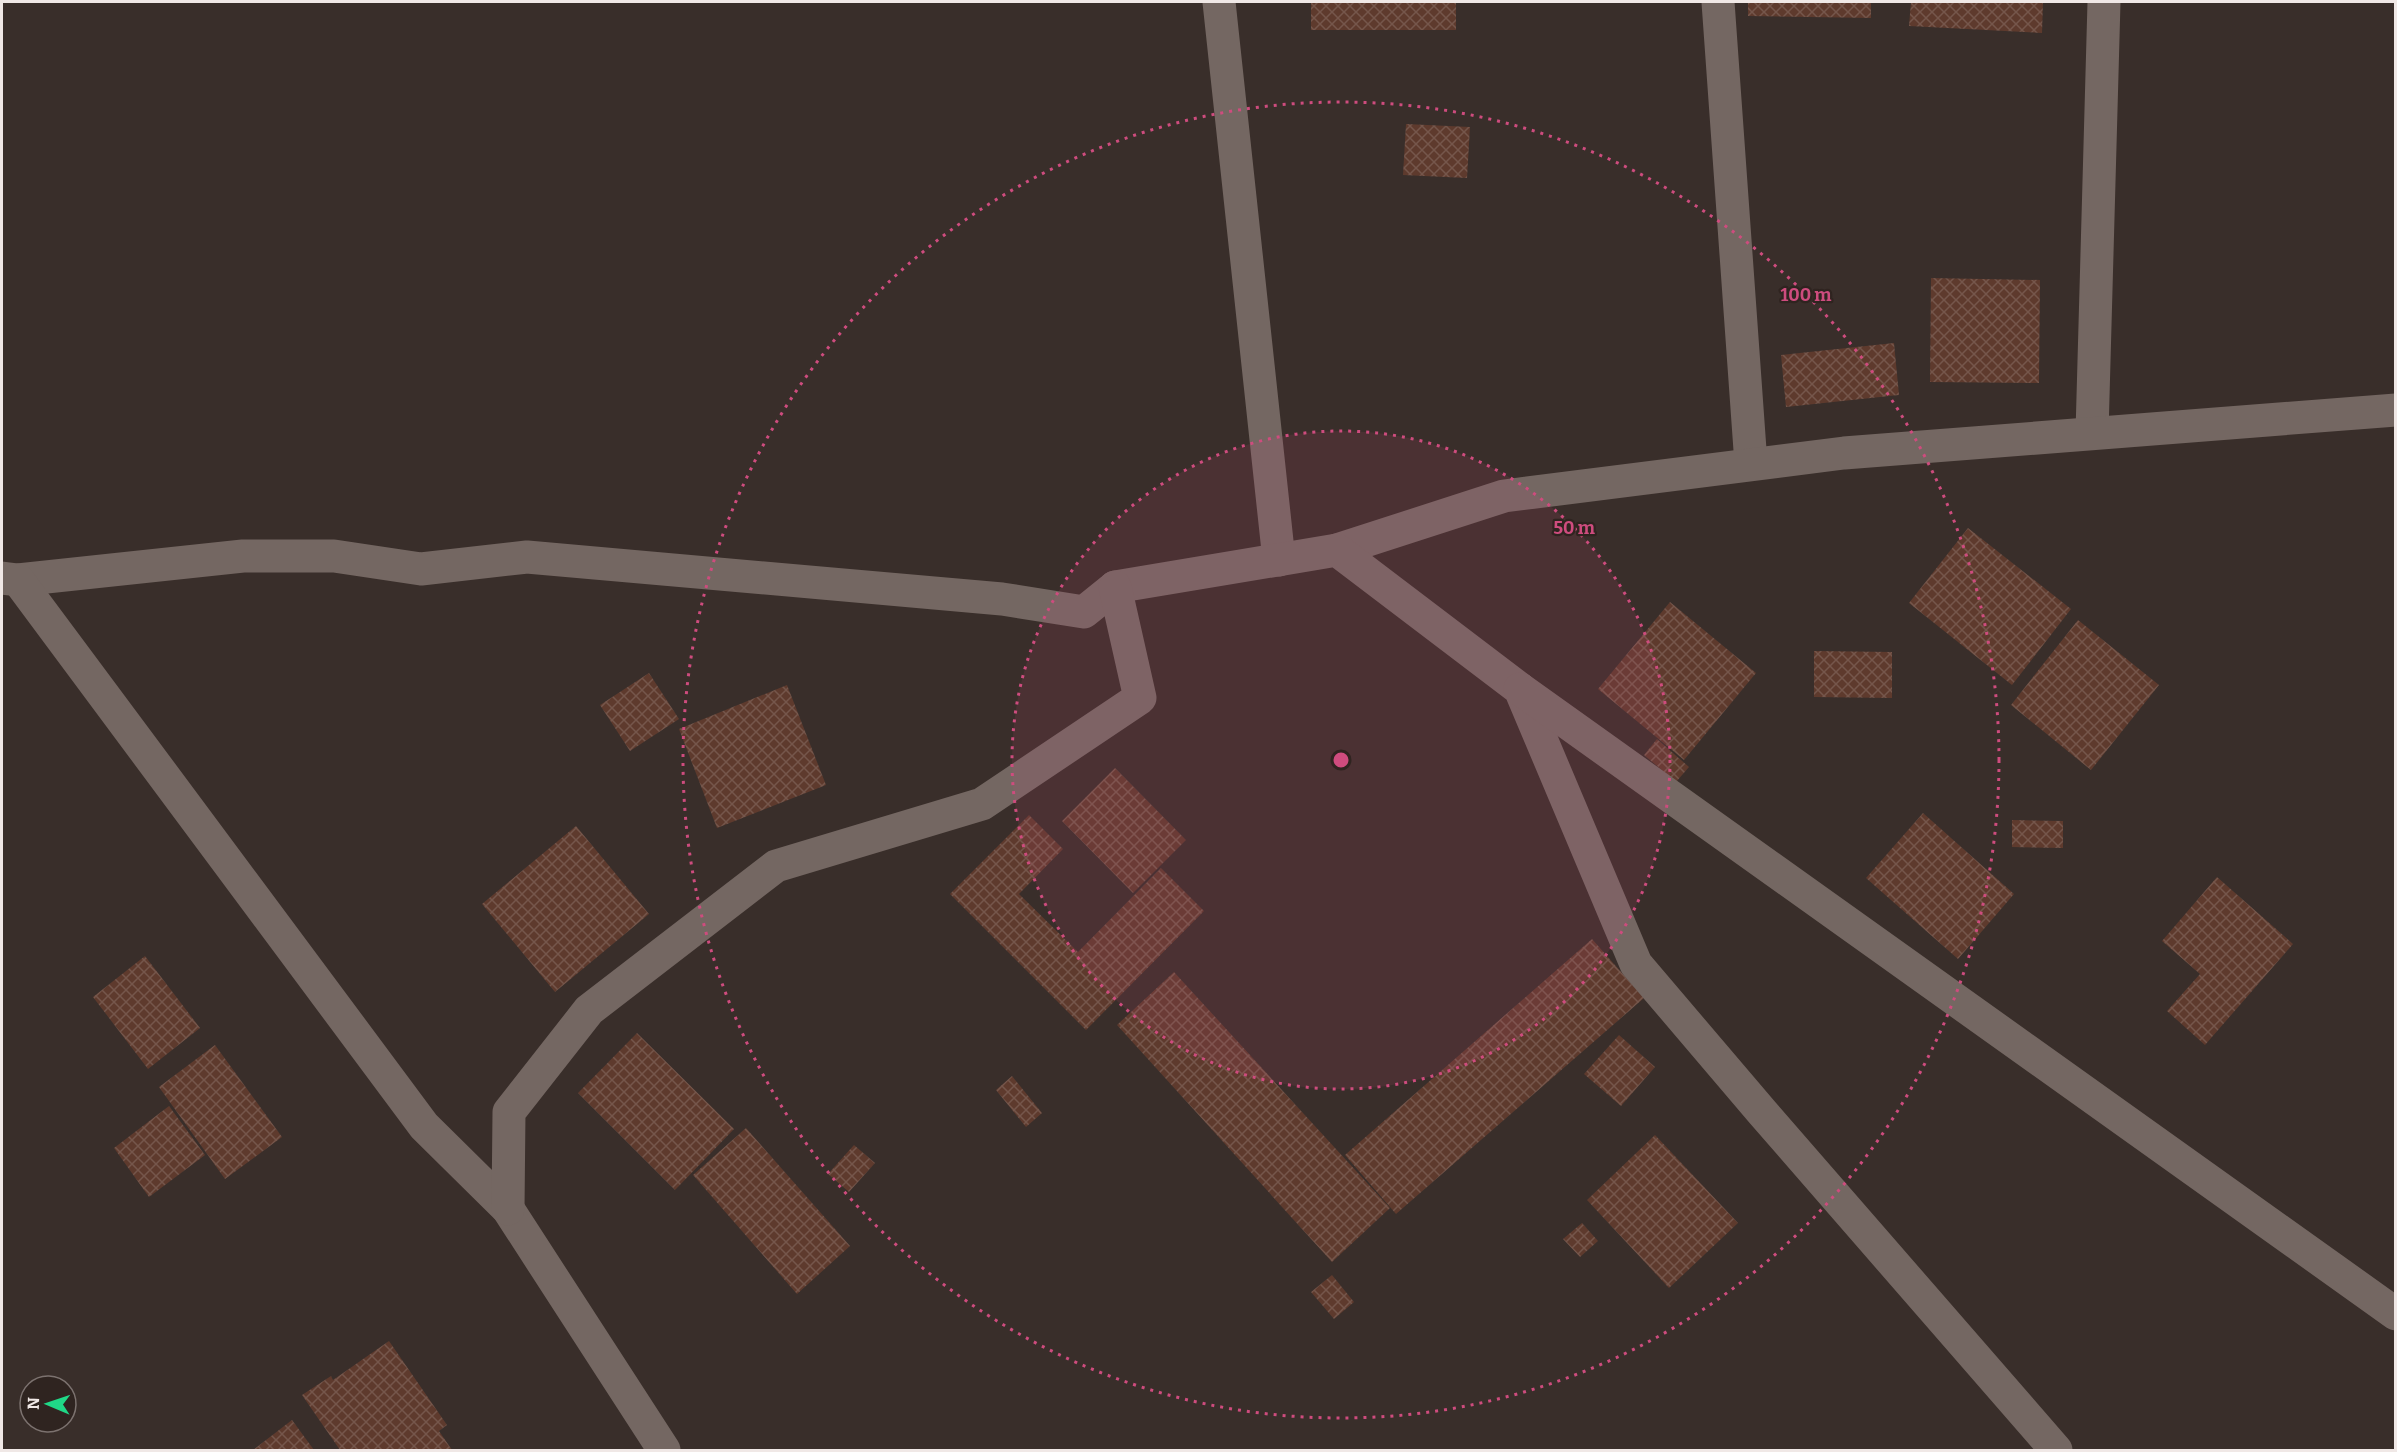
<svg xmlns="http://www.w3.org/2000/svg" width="2397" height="1452" viewBox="0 0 2397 1452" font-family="Bitter,serif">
	<defs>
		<pattern id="building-cross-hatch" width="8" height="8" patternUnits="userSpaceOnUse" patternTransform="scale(1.5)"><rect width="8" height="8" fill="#5e3a2d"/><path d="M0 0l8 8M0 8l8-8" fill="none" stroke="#75564b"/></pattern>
	</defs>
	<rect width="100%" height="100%" fill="#392e2a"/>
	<g fill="url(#building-cross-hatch)">
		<rect x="1311" y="2" width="145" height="28"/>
		<path d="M1748 2H1871V18L1748 16Z"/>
		<path d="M1911 2H2043L2042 33 1909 26Z"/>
		<path d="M1406 124 1470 127 1467 178 1403 175Z"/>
		<path d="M1931 278 2040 280 2039 383 1930 382Z"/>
		<path d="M1894 343 1899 395 1786 407 1781 355Z"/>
		<path d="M1968 528 2071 609 2012 685 1909 603Z"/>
		<path d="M1670 602 1756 673 1684 760 1598 689Z"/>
		<path d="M2078 620 2159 685 2091 770 2011 705Z"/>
		<path d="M1814 651 1892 652V698L1814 697Z"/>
		<path d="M649 673 679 719 630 751 600 705Z"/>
		<path d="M787 685 826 785 717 828 679 729Z"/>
		<path d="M1657 739 1689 767 1676 782 1644 755Z"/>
		<path d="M1115 768 1186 840 1133 893 1062 821Z"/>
		<path d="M1923 813 2014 894 1958 959 1866 878Z"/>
		<path d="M1029 815 1063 849 1019 894 1078 952 1161 868 1204 911 1086 1030 950 894Z"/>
		<path d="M2012 820 2063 821V848L2012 847Z"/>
		<path d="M576 826 649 914 555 992 482 904Z"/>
		<path d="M2217 877 2293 944 2205 1045 2167 1011 2200 974 2162 941Z"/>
		<path d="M1592 939 1644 998 1396 1214 1345 1155Z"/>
		<path d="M145 956 200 1028 148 1069 93 997Z"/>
		<path d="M1174 972 1390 1208 1332 1262 1117 1025Z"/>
		<path d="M637 1033 734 1129 675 1190 578 1093Z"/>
		<path d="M1619 1035 1655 1067 1621 1106 1584 1074Z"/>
		<path d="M215 1045 282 1137 225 1179 159 1087Z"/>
		<path d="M1012 1076 1042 1113 1026 1127 996 1090Z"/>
		<path d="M169 1106 205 1155 149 1197 114 1148Z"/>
		<path d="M746 1128 850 1246 797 1294 693 1175Z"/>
		<path d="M1655 1135 1738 1223 1669 1288 1587 1200Z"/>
		<path d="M854 1145 875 1163 849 1192 828 1174Z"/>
		<path d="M1582 1223 1598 1241 1580 1257 1563 1239Z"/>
		<path d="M1332 1275 1354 1302 1334 1319 1311 1292Z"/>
		<path d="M389 1341 447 1425 439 1431 452 1450H340L302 1395 331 1376 333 1380Z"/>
		<path d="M292 1420 314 1450H253Z"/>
	</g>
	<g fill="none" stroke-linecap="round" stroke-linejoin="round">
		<g stroke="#746762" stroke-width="33">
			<path d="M1219 2 1279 560"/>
			<path d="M1718 2 1751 464"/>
			<path d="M2092 433 2104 2"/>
			<path d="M1337 550 1504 496 1844 453 2396 410"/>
			<path d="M2 578 18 580 243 556H334L421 569 527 557 1002 599 1084 612 1115 587 1337 550 1520 689 1636 964 1762 1112 2056 1450"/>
			<path d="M18 580 424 1126 508 1209 664 1450"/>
			<path d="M1520 689 2396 1314"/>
			<path d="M508 1209 509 1112 589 1010 776 866 982 804 1140 698 1115 587"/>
		</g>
	</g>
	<circle cx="1341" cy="760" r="329" fill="#ce4c7e" fill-opacity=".12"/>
	<g fill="none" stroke="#ce4c7e" stroke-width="3" stroke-dasharray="3 6">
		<circle cx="1341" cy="760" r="329"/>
		<circle cx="1341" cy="760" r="658"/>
	</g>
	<circle cx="1341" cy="760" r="9" fill="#ce4c7e" stroke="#2f2420" stroke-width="3"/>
	<g font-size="18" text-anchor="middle" font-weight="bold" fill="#ce4c7e" stroke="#2f2420" stroke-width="4.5" stroke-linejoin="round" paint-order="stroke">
		<text x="1806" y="301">100 m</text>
		<text x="1574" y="534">50 m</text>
	</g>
	<rect width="2397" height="1452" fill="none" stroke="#f0e8e6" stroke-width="6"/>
	<g transform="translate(48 1404) rotate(272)"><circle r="28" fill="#2f2420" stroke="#7c726f" stroke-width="1.5"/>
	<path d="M0-4.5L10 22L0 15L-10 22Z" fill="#20d887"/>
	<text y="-9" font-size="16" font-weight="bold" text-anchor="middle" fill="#f0e8e6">N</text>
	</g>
</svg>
